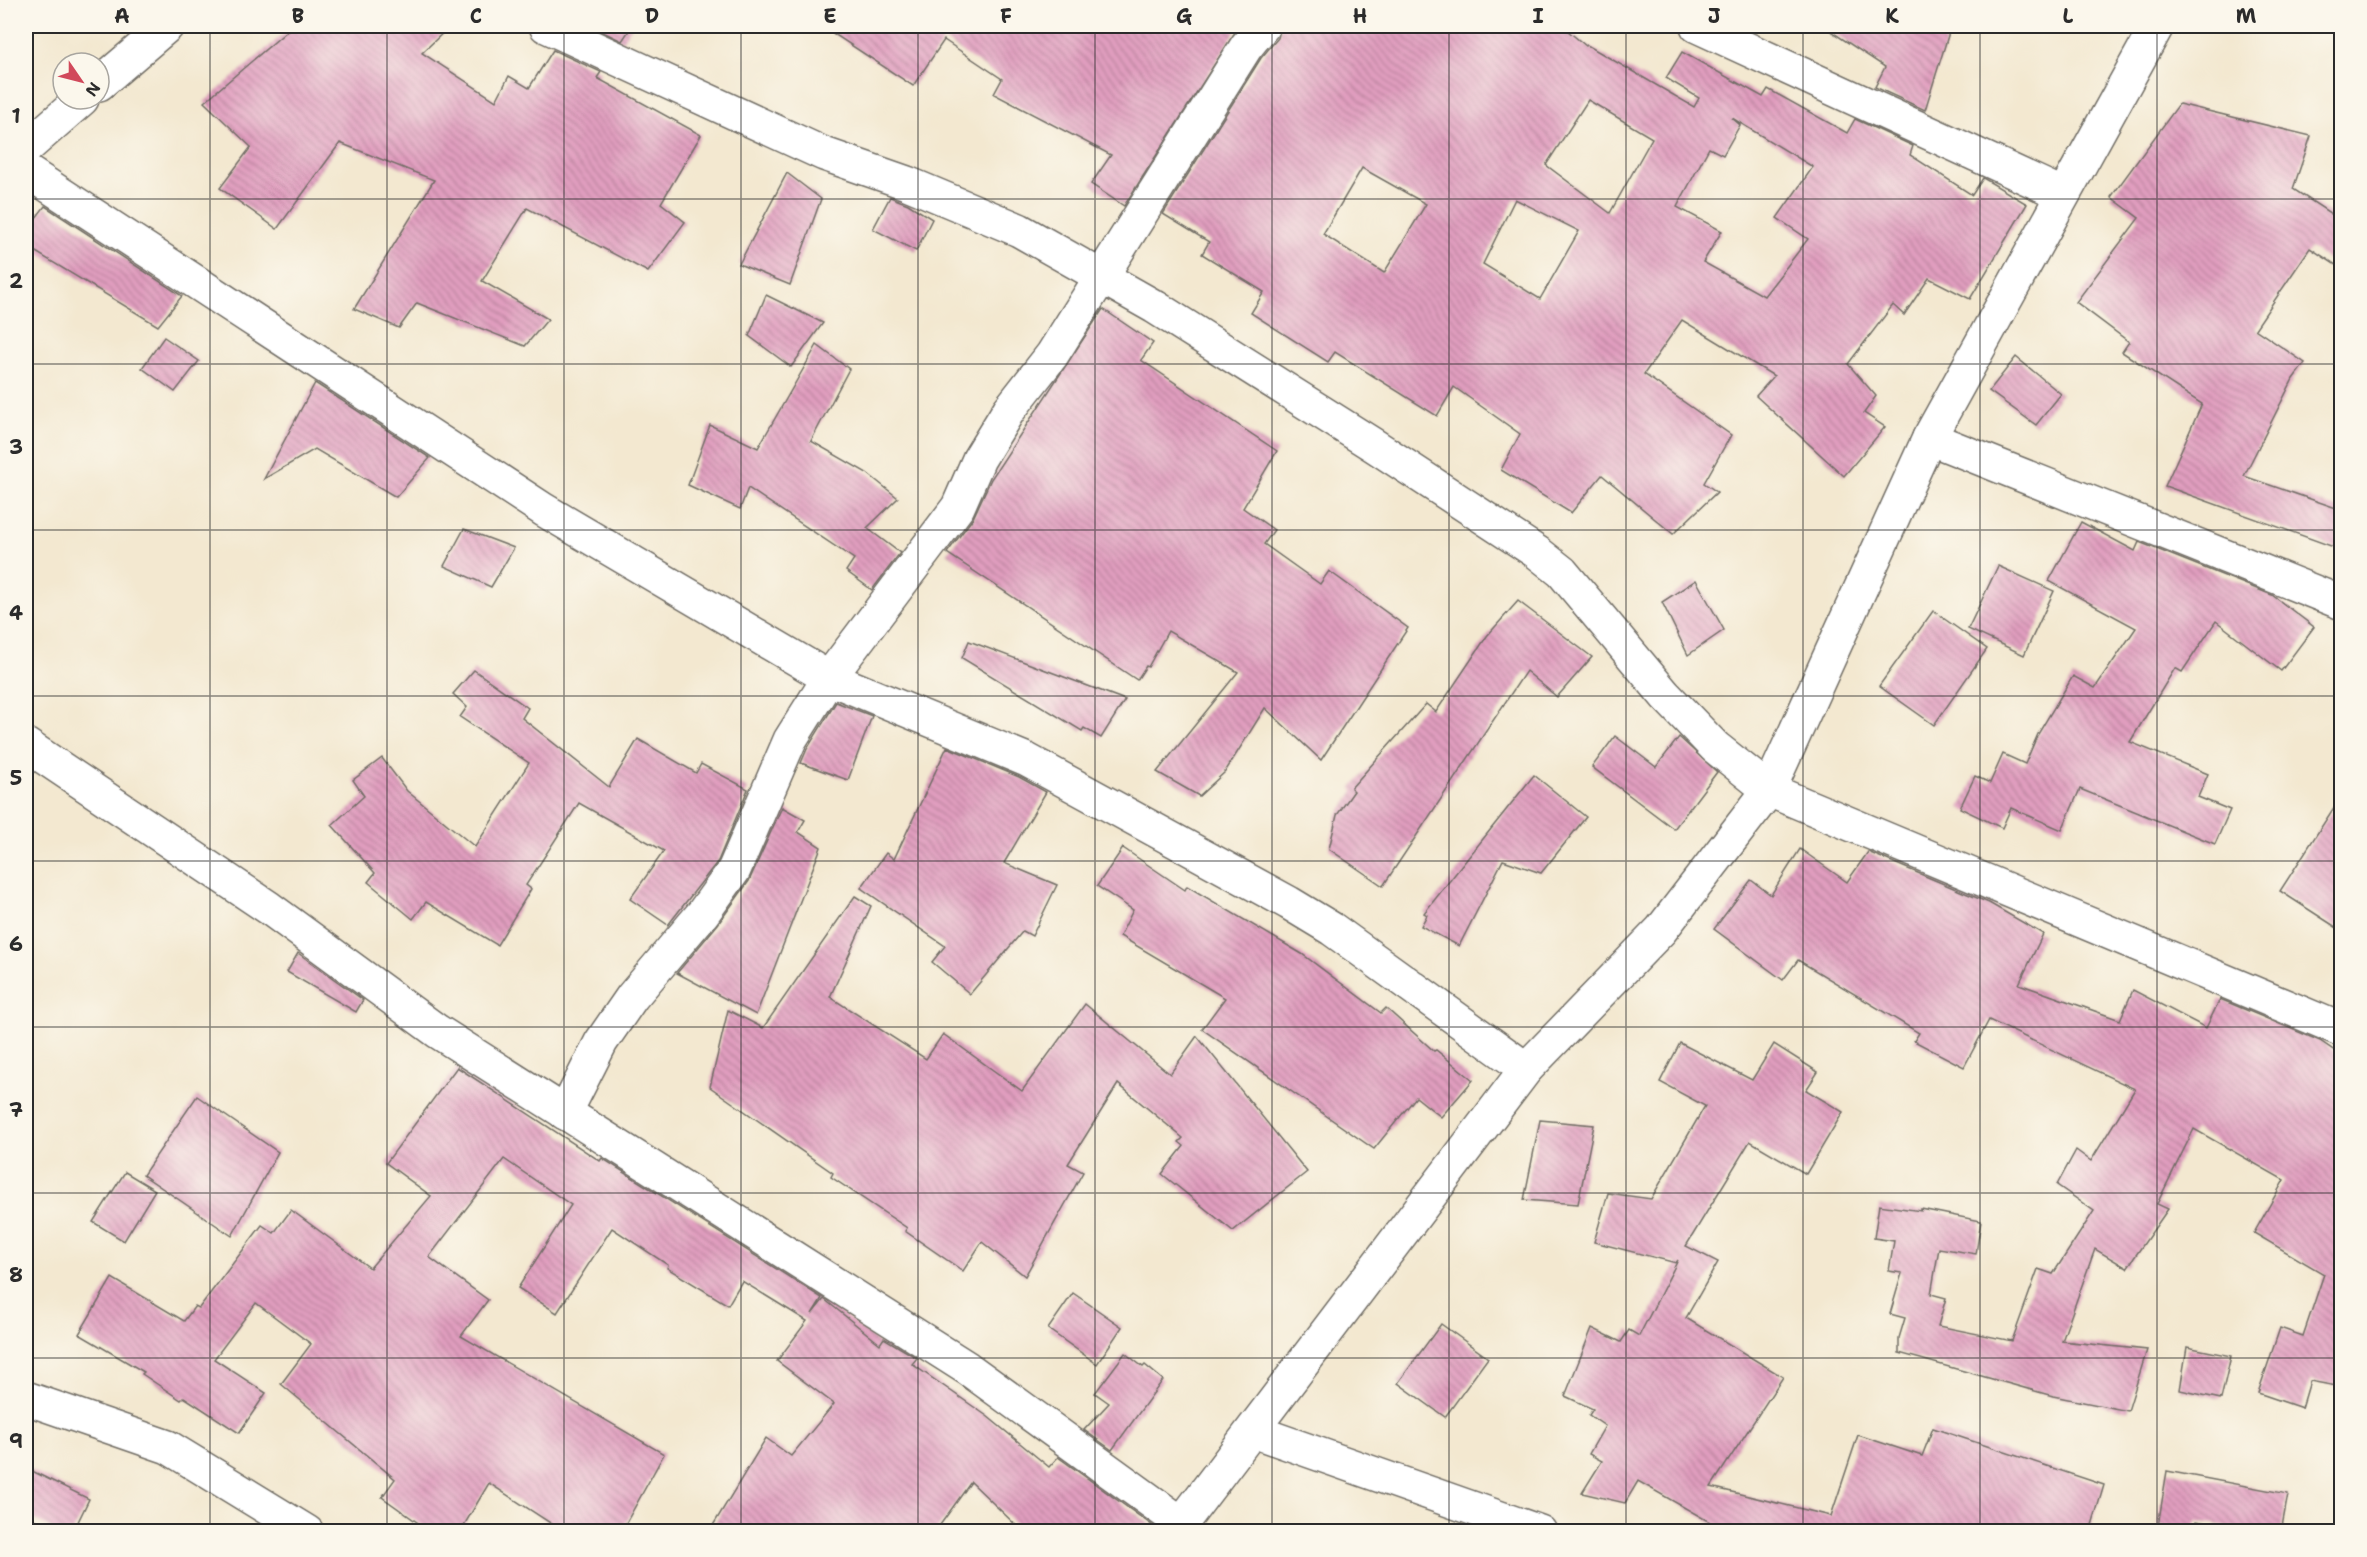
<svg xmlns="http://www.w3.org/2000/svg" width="2367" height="1557" viewBox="0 0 2367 1557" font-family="'Shantell Sans',sans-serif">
	<defs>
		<pattern id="building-back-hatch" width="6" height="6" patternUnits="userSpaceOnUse" patternTransform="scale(1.5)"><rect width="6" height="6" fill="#e19ebf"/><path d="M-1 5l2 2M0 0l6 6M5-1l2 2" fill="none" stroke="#b7819b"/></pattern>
	</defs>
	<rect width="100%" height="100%" fill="#fbf7ec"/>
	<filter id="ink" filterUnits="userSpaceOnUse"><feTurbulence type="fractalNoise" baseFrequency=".0167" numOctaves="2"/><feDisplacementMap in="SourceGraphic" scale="12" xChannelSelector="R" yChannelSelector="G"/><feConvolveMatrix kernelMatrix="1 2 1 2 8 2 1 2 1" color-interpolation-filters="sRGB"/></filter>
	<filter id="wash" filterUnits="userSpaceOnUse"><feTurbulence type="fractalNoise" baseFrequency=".008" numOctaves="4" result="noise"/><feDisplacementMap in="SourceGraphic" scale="24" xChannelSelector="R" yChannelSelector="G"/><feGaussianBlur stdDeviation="1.35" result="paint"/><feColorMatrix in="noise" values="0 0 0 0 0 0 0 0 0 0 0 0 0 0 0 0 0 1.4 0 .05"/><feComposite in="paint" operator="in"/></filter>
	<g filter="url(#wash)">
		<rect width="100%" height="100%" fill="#f3e8d0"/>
		<g id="blocks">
			<g fill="url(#building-back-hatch)" fill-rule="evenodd">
				<path d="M293 26H450L422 53 496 101 509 76 529 88 553 50 601 72 597 78 701 135 661 203 685 222 648 272 527 208 482 281 548 319 525 346 417 303 399 328 354 309 434 180 340 143 277 229 220 188 251 147 204 102Z"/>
				<path d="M590 26H632L622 41Z"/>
				<path d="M822 26H1239L1124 206 1091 184 1111 155 994 94 1002 79 944 40 913 86Z"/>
				<path d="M1281 26H1562L1586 46 1587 45 1694 107 1699 98 1666 78 1682 52 1763 97 1768 89 1847 133 1855 119 1913 146 1910 155 1972 195 1983 178 2027 204 1970 299 1929 278 1904 315 1893 305 1848 364 1876 396 1864 413 1885 427 1844 476 1756 396 1774 376 1682 320 1644 374 1731 435 1704 483 1717 492 1673 534 1602 475 1571 513 1501 470 1520 434 1454 387 1437 416 1335 352 1328 362 1251 313 1264 292 1202 254 1209 242 1163 214 1261 58 1278 38ZM1588 100 1652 138 1610 213 1546 165ZM1732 118 1813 167 1777 218 1808 239 1764 296 1703 262 1722 231 1677 207 1709 148 1723 155 1740 125ZM1362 168 1426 204 1384 273 1323 234ZM1515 199 1579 231 1540 299 1483 264Z"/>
				<path d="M1823 26H1951L1925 110 1875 87 1885 67Z"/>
				<path d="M2179 104 2311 136 2293 189 2342 221V269L2310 248 2255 329 2305 363 2293 379 2244 476 2342 510V550L2165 486 2202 404 2122 352 2129 342 2076 302 2139 218 2111 197Z"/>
				<path d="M787 173 821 199 790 285 739 264Z"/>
				<path d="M890 197 908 204 932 219 916 251 873 229Z"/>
				<path d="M45 206 182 296 158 326 26 246V231Z"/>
				<path d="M766 295 823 323 791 367 749 336Z"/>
				<path d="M1103 309 1153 343 1141 360 1277 451 1243 508 1274 530 1264 544 1320 584 1329 571 1408 628 1321 760 1265 708 1225 772 1199 796 1157 772 1238 672 1168 631 1148 667 1146 666 1137 680 947 553 973 518 991 479Z"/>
				<path d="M164 337 199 361 175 392 142 368Z"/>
				<path d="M817 345 849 369 811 441 867 473 898 498 867 528 900 553 872 590 846 571 854 559 748 488 740 509 688 485 710 425 758 448Z"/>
				<path d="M2016 357 2061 394 2036 425 1989 391Z"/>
				<path d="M315 383 430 458 396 497 315 449 264 479Z"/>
				<path d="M2081 522 2135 551 2139 542 2272 595 2314 627 2281 671 2216 621 2182 672 2175 668 2130 742 2208 774 2198 797 2230 810 2215 844 2080 789 2062 830 2011 808 2002 828 1960 808 1975 776 1990 783 2003 754 2025 764 2038 734 2073 676 2095 688 2136 628 2049 581Z"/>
				<path d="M464 529 514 548 491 587 444 566Z"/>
				<path d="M1998 566 2054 591 2024 655 1968 629Z"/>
				<path d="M1696 580 1724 630 1688 655 1662 602Z"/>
				<path d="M1518 601 1592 657 1557 697 1526 671 1383 886 1329 849 1337 815 1354 791 1351 788 1426 704 1436 712 1487 636Z"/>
				<path d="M1933 611 1987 649 1934 725 1879 686Z"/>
				<path d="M969 641 1125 700 1101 738 1084 728 1082 731 962 658Z"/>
				<path d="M474 670 528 708 522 718 609 787 638 739 696 773 701 764 748 789 718 861 668 925 630 899 664 851 579 803 526 885 531 889 497 945 426 902 413 919 368 882 375 873 332 825 364 796 353 780 382 758 407 791 475 847 529 763 460 717 467 707 453 694Z"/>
				<path d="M836 702 872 716 848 780 801 763 807 749Z"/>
				<path d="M1615 736 1656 767 1679 737 1717 772 1674 829 1592 767Z"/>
				<path d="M947 747 1019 777 1046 792 1004 863 1057 885 1032 936 1023 931 970 994 932 962 945 946 861 888 886 853 894 859Z"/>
				<path d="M1534 775 1586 817 1541 873 1503 860 1459 946 1421 926 1427 915 1424 913Z"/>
				<path d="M2342 795V931L2280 891Z"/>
				<path d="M782 807 805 820 798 832 821 847 756 1015 677 973 718 924 749 881Z"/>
				<path d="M1123 848 1185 890 1187 886 1302 954 1381 1013 1386 1008 1434 1051 1436 1050 1473 1080 1441 1117 1416 1097 1374 1149 1202 1029 1225 998 1120 936 1133 910 1097 886Z"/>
				<path d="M1800 849 1847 882 1868 852 1989 903 2043 934 2019 984 2120 1020 2133 990 2206 1028 2220 999 2320 1041 2342 1056V1387L2310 1381 2302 1408 2258 1393 2280 1328 2303 1336 2324 1274 2254 1233 2284 1180 2194 1129 2157 1204 2168 1209 2127 1268 2095 1249 2062 1341 2147 1350 2128 1411 2053 1396 1899 1353V1338L1905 1318 1890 1314 1902 1273 1889 1271 1894 1241 1874 1238 1879 1205 1921 1211V1209L1981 1221 1976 1254 1939 1248 1931 1294 1946 1298 1938 1326 2012 1341 2038 1269 2053 1274 2094 1211 2057 1185 2076 1150 2091 1161 2135 1089 1989 1020 1964 1067 1914 1041 1919 1033 1798 960 1783 980 1714 929 1751 880 1771 895Z"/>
				<path d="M855 896 871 906 830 997 926 1059 943 1034 1022 1091 1085 1004 1170 1074 1197 1036 1307 1172 1233 1231 1162 1174 1184 1146 1179 1142 1183 1138 1118 1084 1068 1164 1083 1172 1025 1276 982 1242 963 1271 905 1231 907 1228 831 1177 833 1173 710 1087 728 1010 763 1028Z"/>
				<path d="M298 953 363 1000 356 1012 287 972Z"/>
				<path d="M1680 1043 1752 1080 1774 1044 1818 1072 1806 1090 1843 1112 1806 1174 1750 1141 1686 1246 1718 1262 1686 1318 1783 1377 1711 1487 1831 1516 1858 1435 1922 1456 1933 1428 2104 1485 2090 1532H1849L1838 1528 1837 1532H1741L1715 1525 1638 1481 1625 1503 1582 1493 1602 1461 1589 1454 1605 1426 1589 1415 1593 1409 1565 1396 1592 1328 1621 1342 1629 1330 1639 1336 1678 1260 1676 1263 1594 1242 1608 1193 1651 1199 1705 1106 1660 1082Z"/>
				<path d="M457 1067 600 1161 602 1158 822 1298 812 1314 824 1299 880 1344 884 1338 917 1358 912 1364 987 1416 1049 1467 1058 1457 1157 1529V1532H1023L971 1482 935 1532H709L766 1438 791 1456 834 1404 777 1361 807 1321 742 1281 728 1305 667 1268 668 1265 612 1228 557 1313 518 1288 571 1205 504 1159 429 1257 488 1300 461 1336 664 1454 621 1532H564L489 1483 460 1532H431L382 1497 395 1479 281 1384 311 1344 256 1303 214 1359 266 1393 239 1433 184 1397 181 1400 142 1374 144 1372 79 1334 112 1278 184 1321 195 1306 199 1308 262 1225 274 1233 291 1210 370 1268 431 1196 386 1163Z"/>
				<path d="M197 1096 278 1152 232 1236 143 1175Z"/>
				<path d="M1540 1120 1594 1125 1578 1204 1524 1200Z"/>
				<path d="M125 1172 155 1190 124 1241 93 1222Z"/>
				<path d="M1073 1293 1122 1327 1097 1364 1048 1329Z"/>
				<path d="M1441 1324 1488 1358 1445 1417 1398 1383Z"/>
				<path d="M2187 1347 2231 1356 2221 1399 2180 1390Z"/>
				<path d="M1125 1353 1143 1367 1145 1365 1163 1380 1112 1450 1084 1430 1109 1403 1095 1393Z"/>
				<path d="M26 1468 89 1499 73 1532H57L26 1515Z"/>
				<path d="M2167 1471 2288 1494 2281 1532H2256L2196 1521 2194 1532 2158 1526Z"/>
			</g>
		</g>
	</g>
	<g filter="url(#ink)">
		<use href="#blocks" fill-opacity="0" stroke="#716d65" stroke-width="1.5"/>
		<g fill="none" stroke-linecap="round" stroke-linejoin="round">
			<g stroke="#716d65" stroke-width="36">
				<g id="minor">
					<path d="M546 26 824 154 907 183 1019 230 1155 307 1375 446 1538 553 1562 572 1665 695 1715 747 1769 790 2342 1030"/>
					<path d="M1697 26 2062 194"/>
					<path d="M26 171 544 510 829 678 1027 760 1289 903 1332 929 1526 1069"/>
					<path d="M1929 438 2342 603"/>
					<path d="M26 745 269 908 437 1031 967 1368 1181 1523"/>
					<path d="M565 1113 601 1042 632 997 703 913 734 870 790 740 829 678 958 507 979 459 1009 410 1052 355 1246 47 1263 26"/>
					<path d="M26 1398 168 1447 307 1532"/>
					<path d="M1253 1431 1540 1532"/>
					<path d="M1175 1532 1526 1069 1661 930 1769 790 1929 438 2157 26"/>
				</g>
			</g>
			<g stroke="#716d65" stroke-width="36">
				<g id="major">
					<path d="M99 84 167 26"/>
					<path d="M26 148 82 99"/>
				</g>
			</g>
			<use href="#minor" stroke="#fff" stroke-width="33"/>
			<use href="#major" stroke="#fff" stroke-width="33"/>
		</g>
	</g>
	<path fill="none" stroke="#2b2b2b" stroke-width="1.5" stroke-opacity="0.55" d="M210 26V1532M387 26V1532M564 26V1532M741 26V1532M918 26V1532M1095 26V1532M1272 26V1532M1449 26V1532M1626 26V1532M1803 26V1532M1980 26V1532M2157 26V1532M26 199H2342M26 364H2342M26 530H2342M26 696H2342M26 861H2342M26 1027H2342M26 1193H2342M26 1358H2342"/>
	<rect width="2367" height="1557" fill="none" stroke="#fbf7ec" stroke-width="66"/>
	<g transform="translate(81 81) rotate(125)"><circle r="28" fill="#fbf7ec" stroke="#a8a59f" stroke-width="1.5"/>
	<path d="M0-4.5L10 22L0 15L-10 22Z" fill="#d1495b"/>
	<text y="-9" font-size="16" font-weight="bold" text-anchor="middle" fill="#2b2b2b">N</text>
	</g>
	<rect x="33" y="33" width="2301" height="1491" fill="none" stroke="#2b2b2b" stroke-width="2"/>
	<g font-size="20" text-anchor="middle" font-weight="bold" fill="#2b2b2b">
		<text x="122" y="23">A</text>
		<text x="298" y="23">B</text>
		<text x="476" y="23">C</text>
		<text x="652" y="23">D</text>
		<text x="830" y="23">E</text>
		<text x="1006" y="23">F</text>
		<text x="1184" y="23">G</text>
		<text x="1360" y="23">H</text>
		<text x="1538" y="23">I</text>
		<text x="1714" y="23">J</text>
		<text x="1892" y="23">K</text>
		<text x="2068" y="23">L</text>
		<text x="2246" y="23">M</text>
		<text x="16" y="123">1</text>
		<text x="16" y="288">2</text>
		<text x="16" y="454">3</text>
		<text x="16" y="620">4</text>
		<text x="16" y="785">5</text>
		<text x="16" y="951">6</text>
		<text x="16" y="1117">7</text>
		<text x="16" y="1282">8</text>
		<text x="16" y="1448">9</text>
	</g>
</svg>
